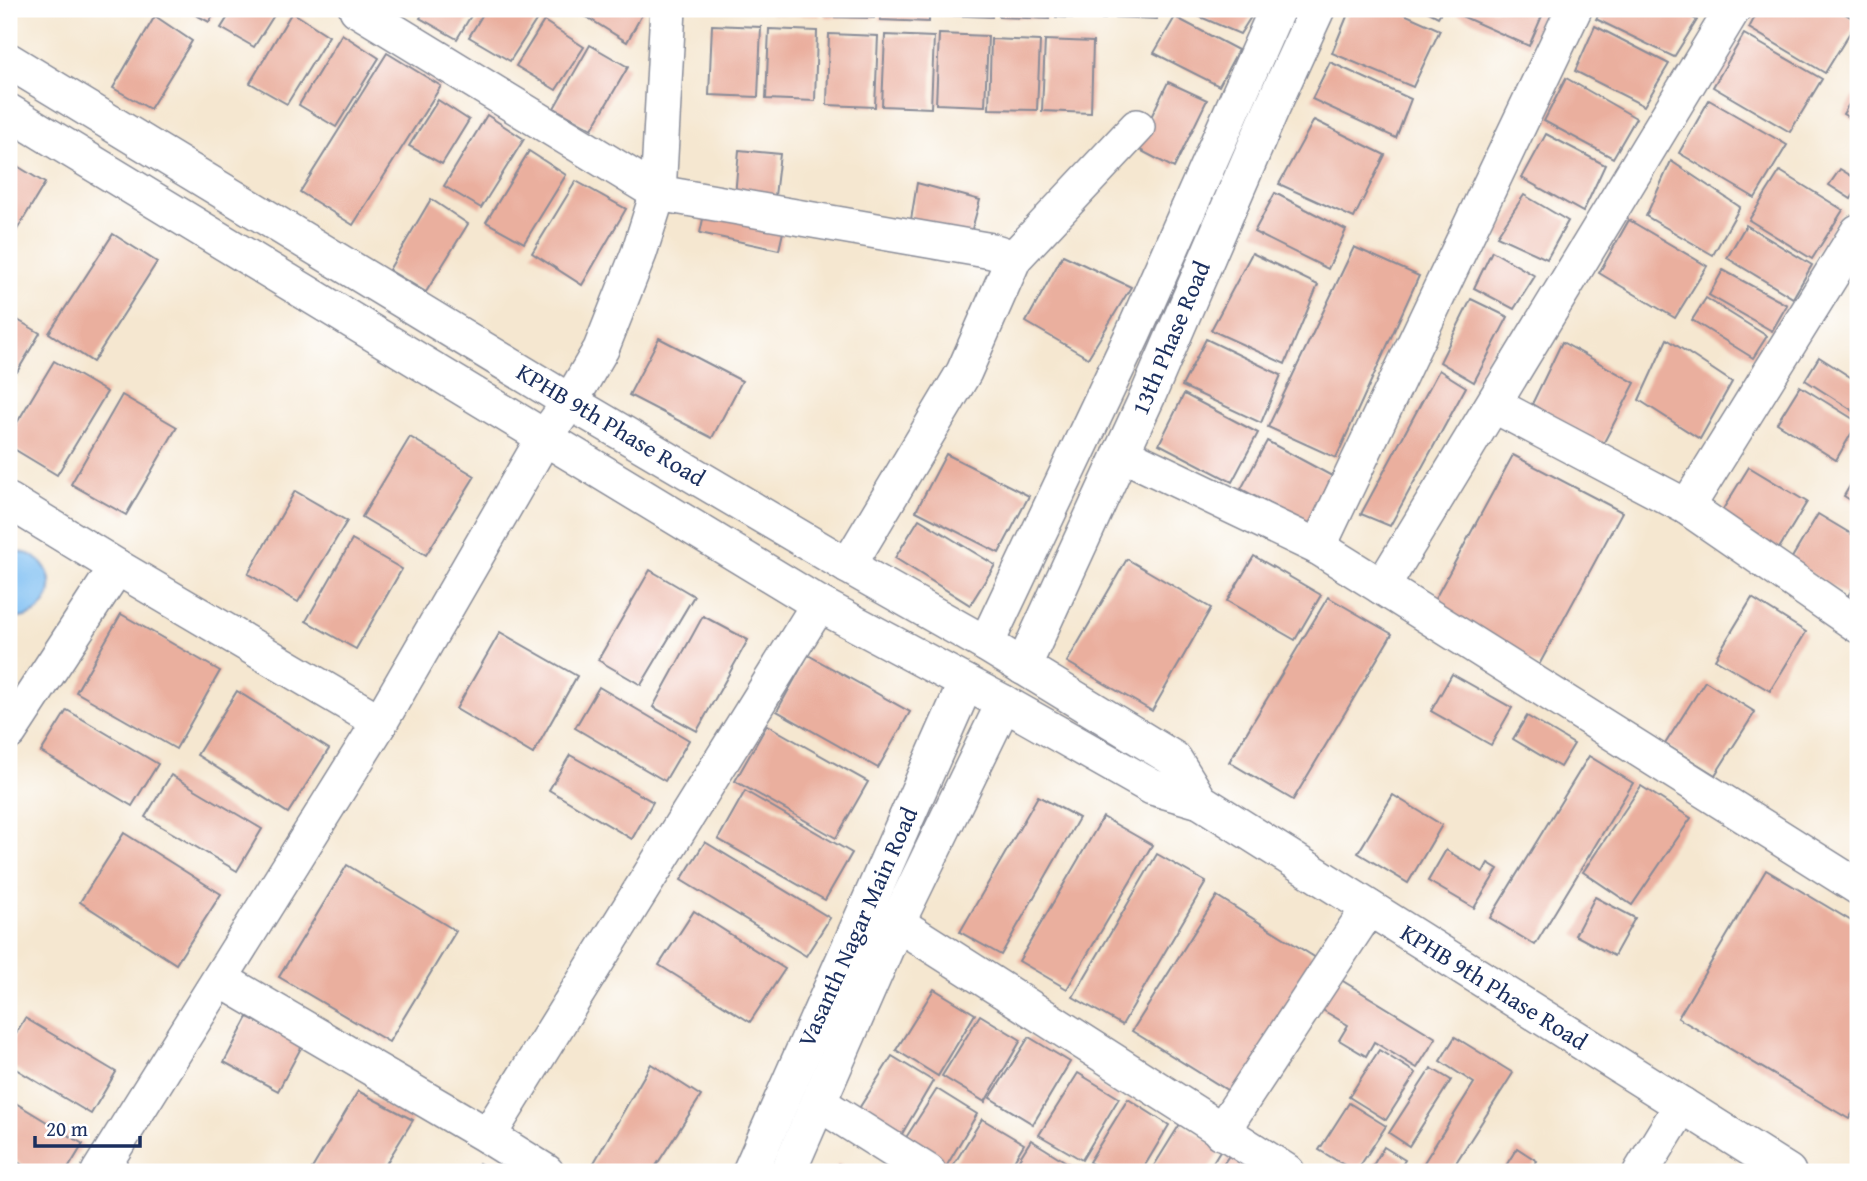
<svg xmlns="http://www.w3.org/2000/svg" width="1867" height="1181" viewBox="0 0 1867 1181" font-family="'Gentium Book Plus',serif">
	<rect width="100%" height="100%" fill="#fff"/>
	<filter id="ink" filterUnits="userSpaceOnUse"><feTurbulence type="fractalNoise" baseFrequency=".0143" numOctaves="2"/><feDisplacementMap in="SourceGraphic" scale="14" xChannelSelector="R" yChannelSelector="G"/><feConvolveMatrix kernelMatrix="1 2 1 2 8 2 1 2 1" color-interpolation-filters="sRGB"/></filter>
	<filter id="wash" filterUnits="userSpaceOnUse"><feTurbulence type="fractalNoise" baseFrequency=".00686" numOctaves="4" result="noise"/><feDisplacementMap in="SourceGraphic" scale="28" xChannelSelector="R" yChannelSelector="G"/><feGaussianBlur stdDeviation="1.57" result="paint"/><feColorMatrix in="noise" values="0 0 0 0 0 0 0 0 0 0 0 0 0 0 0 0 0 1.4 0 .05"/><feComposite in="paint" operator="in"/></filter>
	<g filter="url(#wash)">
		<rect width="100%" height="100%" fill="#f5e7d0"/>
		<path fill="#7dbef2" stroke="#4c76a8" stroke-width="2" d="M9 551C66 550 62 623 9 618Z"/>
		<g id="blocks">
			<g fill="#eaaf9e">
				<path d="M185 9H218L209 22Z"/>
				<path d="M233 9H278L254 47 221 28Z"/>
				<path d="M425 9H475L457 39 420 18Z"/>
				<path d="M486 9H522L537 19 510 61 469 37Z"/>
				<path d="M574 9H645L627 42Z"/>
				<path d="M771 9H820V16L771 14Z"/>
				<path d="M825 9H874V18L825 17Z"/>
				<path d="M881 9H929V22L880 20Z"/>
				<path d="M944 9H992V17L943 15Z"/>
				<path d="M1000 9H1049V19L999 17Z"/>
				<path d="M1056 9H1105V19L1056 17Z"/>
				<path d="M1113 9H1158L1157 19 1113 17Z"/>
				<path d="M1182 9H1256L1240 34Z"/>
				<path d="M1350 9H1393L1440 30 1413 87 1332 53Z"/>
				<path d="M1423 9H1443L1438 17Z"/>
				<path d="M1460 9H1545L1529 46 1457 14Z"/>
				<path d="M1603 9H1677L1697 20 1674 57 1596 19Z"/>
				<path d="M1759 9H1837L1857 21 1825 73 1749 28Z"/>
				<path d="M292 12 329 36 287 104 250 83Z"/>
				<path d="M155 16 192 41 150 109 113 88Z"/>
				<path d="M1175 17 1238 50 1219 86 1154 53Z"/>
				<path d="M544 21 584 47 556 90 516 66Z"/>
				<path d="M712 25 761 27 758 97 709 95Z"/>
				<path d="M1595 26 1669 64 1644 106 1575 71Z"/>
				<path d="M769 29 817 31 815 101 766 99Z"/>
				<path d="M342 34 379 58 336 127 299 105Z"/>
				<path d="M829 34 878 36 875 107 827 105Z"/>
				<path d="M939 34 988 36 985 106 936 104Z"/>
				<path d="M1744 34 1822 79 1790 132 1713 87Z"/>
				<path d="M885 35 934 37 931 108 882 106Z"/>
				<path d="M991 39 1040 41 1037 110 989 109Z"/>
				<path d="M1045 40 1093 42 1091 113 1042 111Z"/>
				<path d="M590 45 628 67 592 129 554 108Z"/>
				<path d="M387 53 441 86 353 225 300 192Z"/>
				<path d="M1330 62 1411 99 1396 138 1312 99Z"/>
				<path d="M1566 78 1636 118 1613 158 1544 121Z"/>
				<path d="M1168 82 1207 100 1174 168 1136 148Z"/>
				<path d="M1855 95 1858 96V123L1843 114Z"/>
				<path d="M438 100 469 120 442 164 409 146Z"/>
				<path d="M1709 100 1787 145 1755 198 1679 153Z"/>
				<path d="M487 115 524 139 481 208 444 186Z"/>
				<path d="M1314 120 1385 155 1354 218 1279 184Z"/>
				<path d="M1546 134 1605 165 1583 212 1522 178Z"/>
				<path d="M739 150 780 154 774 204 735 196Z"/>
				<path d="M529 151 566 175 524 243 486 222Z"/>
				<path d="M9 161 45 183 9 243Z"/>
				<path d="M1671 161 1740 207 1713 255 1646 216Z"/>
				<path d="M1840 169 1858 180V188L1851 199 1829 185Z"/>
				<path d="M1780 171 1843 210 1812 259 1749 220Z"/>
				<path d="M576 181 626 209 582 285 532 253Z"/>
				<path d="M917 183 980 200 969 240 910 226Z"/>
				<path d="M1275 193 1346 230 1328 269 1254 232Z"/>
				<path d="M1524 195 1568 221 1547 259 1497 236Z"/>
				<path d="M431 199 468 224 426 292 389 270Z"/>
				<path d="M706 205 785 223 779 250 700 233Z"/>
				<path d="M1629 220 1707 266 1675 318 1599 273Z"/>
				<path d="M1746 225 1812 265 1793 298 1727 258Z"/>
				<path d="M113 234 157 262 93 362 49 333Z"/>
				<path d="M1354 247 1419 276 1336 458 1268 427Z"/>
				<path d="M1492 251 1535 276 1514 309 1474 288Z"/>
				<path d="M1252 253 1318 285 1285 364 1211 330Z"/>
				<path d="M1063 255 1131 287 1088 358 1026 322Z"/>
				<path d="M1723 270 1787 305 1772 331 1709 295Z"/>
				<path d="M1706 298 1767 336 1753 358 1692 320Z"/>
				<path d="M1471 299 1508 317 1474 382 1440 362Z"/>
				<path d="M9 315 40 333 17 372 9 368Z"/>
				<path d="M659 338 742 381 712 438 629 395Z"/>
				<path d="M1206 339 1281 375 1261 423 1182 386Z"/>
				<path d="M1667 339 1732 382 1700 439 1639 400Z"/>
				<path d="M1562 342 1635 383 1602 446 1532 404Z"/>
				<path d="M1819 357 1858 382V414L1805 380Z"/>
				<path d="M54 361 107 392 57 475 9 446V436Z"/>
				<path d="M1439 370 1466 387 1390 526 1361 514Z"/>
				<path d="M1800 386 1858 422 1836 460 1777 423Z"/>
				<path d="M1184 394 1258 433 1232 482 1159 444Z"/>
				<path d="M122 395 177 427 126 515 71 484Z"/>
				<path d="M410 437 475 476 426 555 362 517Z"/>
				<path d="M1267 441 1332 476 1309 525 1241 489Z"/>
				<path d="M946 454 1029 496 999 553 916 511Z"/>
				<path d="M1513 455 1622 512 1539 665 1430 608Z"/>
				<path d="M1749 467 1807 502 1778 550 1720 514Z"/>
				<path d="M1858 472V505L1844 496Z"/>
				<path d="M295 491 347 521 298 602 248 574Z"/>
				<path d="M1818 514 1858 538V579L1848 596 1790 561Z"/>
				<path d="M919 519 995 565 970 605 895 558Z"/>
				<path d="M352 540 402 569 356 649 306 621Z"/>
				<path d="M1254 556 1321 595 1295 640 1227 601Z"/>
				<path d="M1127 559 1211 608 1152 711 1067 662Z"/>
				<path d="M650 570 694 596 641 685 598 660Z"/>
				<path d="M1328 597 1392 634 1293 800 1229 762Z"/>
				<path d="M1752 598 1806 632 1770 691 1715 659Z"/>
				<path d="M121 614 220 671 176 749 76 692Z"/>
				<path d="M703 616 748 640 697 731 653 707Z"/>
				<path d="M500 632 577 676 533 754 456 709Z"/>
				<path d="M808 655 910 712 878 768 777 711Z"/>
				<path d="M1452 674 1512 708 1491 745 1431 711Z"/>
				<path d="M1705 681 1755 712 1715 775 1665 744Z"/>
				<path d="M599 687 689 740 665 781 575 728Z"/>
				<path d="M237 691 329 749 288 813 197 755Z"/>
				<path d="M67 710 158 764 132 806 41 752Z"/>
				<path d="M1527 716 1574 744 1560 767 1513 739Z"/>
				<path d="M767 725 868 782 836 838 735 781Z"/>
				<path d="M570 755 653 802 632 839 549 790Z"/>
				<path d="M1589 756 1633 783 1535 945 1490 918Z"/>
				<path d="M171 775 262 829 237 871 145 817Z"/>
				<path d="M1641 786 1691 818 1632 905 1583 872Z"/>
				<path d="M745 791 852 853 825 900 718 839Z"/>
				<path d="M1393 795 1442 825 1408 883 1358 853Z"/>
				<path d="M1038 796 1079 818 1001 955 960 932Z"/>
				<path d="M1103 817 1152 845 1067 989 1019 961Z"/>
				<path d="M124 833 221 894 176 964 80 902Z"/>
				<path d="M705 842 830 918 806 956 681 880Z"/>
				<path d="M1446 850 1483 872 1488 863 1498 869 1474 908 1428 881Z"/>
				<path d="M1157 854 1206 882 1122 1025 1073 997Z"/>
				<path d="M347 865 456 931 389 1042 279 977Z"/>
				<path d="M1766 870 1858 925V1104L1849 1119 1678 1018Z"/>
				<path d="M1217 896 1324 963 1240 1098 1132 1031Z"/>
				<path d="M1595 897 1635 918 1614 956 1575 935Z"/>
				<path d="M694 911 785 969 750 1022 659 965Z"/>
				<path d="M1333 975 1436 1038 1417 1068 1374 1042 1366 1056 1339 1040 1348 1025 1314 1005Z"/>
				<path d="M934 989 975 1014 938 1076 896 1050Z"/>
				<path d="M980 1015 1021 1040 985 1102 942 1076Z"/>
				<path d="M248 1017 302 1046 278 1091 224 1062Z"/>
				<path d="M25 1018 116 1072 91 1114 9 1065V1045Z"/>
				<path d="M1029 1037 1070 1062 1033 1124 990 1098Z"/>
				<path d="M1455 1037 1513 1073 1450 1172H1418L1474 1083 1440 1061Z"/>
				<path d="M1379 1050 1416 1073 1386 1120 1349 1097Z"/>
				<path d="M892 1056 933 1081 896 1144 853 1118Z"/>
				<path d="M651 1064 701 1096 652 1172H603L592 1166Z"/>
				<path d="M1431 1068 1451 1080 1409 1146 1389 1133Z"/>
				<path d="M1078 1073 1119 1098 1082 1160 1039 1135Z"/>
				<path d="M937 1089 977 1114 943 1172 898 1150Z"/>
				<path d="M358 1091 413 1120 381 1172H310Z"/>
				<path d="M9 1099 83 1144 66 1172H34L9 1157Z"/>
				<path d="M1128 1099 1169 1125 1141 1172H1107L1089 1162Z"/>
				<path d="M1349 1103 1386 1126 1356 1172 1319 1150Z"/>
				<path d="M982 1119 1024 1144 1007 1172H949Z"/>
				<path d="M1180 1124 1221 1149 1207 1172H1150Z"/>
				<path d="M1031 1140 1079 1170 1078 1172H1011Z"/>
				<path d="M1384 1147 1405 1160 1398 1172H1369Z"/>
				<path d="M1517 1148 1537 1161 1530 1172H1502Z"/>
				<path d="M1230 1154 1261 1172H1218Z"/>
				<path d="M479 1163 495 1172H473Z"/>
				<path d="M838 1164 853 1172H834Z"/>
			</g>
		</g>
	</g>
	<g filter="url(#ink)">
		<use href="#blocks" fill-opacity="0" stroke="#888b97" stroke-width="2"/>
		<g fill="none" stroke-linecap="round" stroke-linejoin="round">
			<g stroke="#888b97" stroke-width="38">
				<g id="minor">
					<path d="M357 9 658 193 668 9"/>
					<path d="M9 61 570 402 848 566 986 644 1174 759 1200 801"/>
					<path d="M9 112 819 604 1004 703 1152 787 1200 801 1788 1172"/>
					<path d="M1494 405 1687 507 1858 232"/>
					<path d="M1121 453 1318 547 1382 587 1733 9"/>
					<path d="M9 501 117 567 9 732"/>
					<path d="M1687 507 1858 625"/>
					<path d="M1318 547 1574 9"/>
					<path d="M848 566 964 372 1014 258 1137 127"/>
					<path d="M1382 587 1858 887"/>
					<path d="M986 644 1134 332 1277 9"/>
					<path d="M1023 667 1149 393 1270 112 1317 9"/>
					<path d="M380 722 544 438 570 402 601 349 639 253 658 193 992 251 1014 258"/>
					<path d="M897 923 1287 1172"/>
					<path d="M220 979 488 1136"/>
					<path d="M819 1103 928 1172"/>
					<path d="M1221 1132 1369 908"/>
					<path d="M99 1172 380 722 117 567"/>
					<path d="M546 1172 488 1136 819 604"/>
					<path d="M750 1172 966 683"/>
					<path d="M788 1172 897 923 1004 703"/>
					<path d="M1641 1172 1682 1105"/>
				</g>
			</g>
			<use href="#minor" stroke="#fff" stroke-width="35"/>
		</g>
	</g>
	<g text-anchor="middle" stroke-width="5" stroke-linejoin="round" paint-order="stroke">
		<g font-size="24" fill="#1b2f5e" stroke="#fff">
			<text transform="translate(1171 338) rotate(-67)" y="8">13th Phase Road</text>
			<text transform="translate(611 425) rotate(31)" y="8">KPHB 9th Phase Road</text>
			<text transform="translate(858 927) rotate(-66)" y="8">Vasanth Nagar Main Road</text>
			<text transform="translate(1494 987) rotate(32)" y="8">KPHB 9th Phase Road</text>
		</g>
	</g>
	<rect width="1867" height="1181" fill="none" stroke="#fff" stroke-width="35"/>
	<path d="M35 1136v10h105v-10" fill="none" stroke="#1b2f5e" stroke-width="3.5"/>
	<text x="46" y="1136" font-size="21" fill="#1b2f5e" stroke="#ffffff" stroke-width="5" paint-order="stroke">20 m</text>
</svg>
